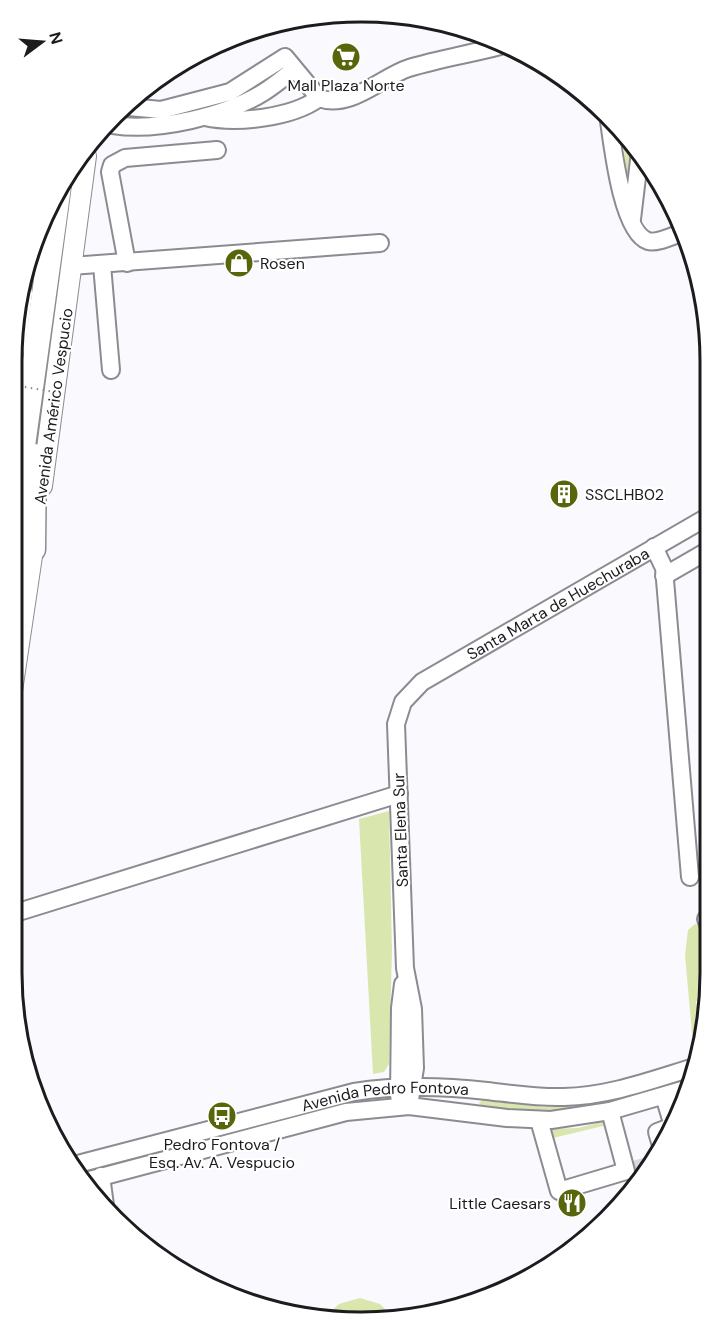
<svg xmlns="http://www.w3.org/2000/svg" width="723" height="1334" viewBox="0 0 723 1334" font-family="'DM Sans',sans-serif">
	<rect width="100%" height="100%" fill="#f9f9fe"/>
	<g fill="#d9e7af">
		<path d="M621 129 633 144 628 180Z"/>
		<path d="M389 811 392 950 389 1064 384 1072 373 1074 359 819Z"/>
		<path d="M695 924 704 926 710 942V999L696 1001 700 1026 705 1025 701 1054 694 1055 685 955 688 930Z"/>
		<path d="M484 1098 543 1107H580L616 1102 550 1114 483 1108 479 1103Z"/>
		<path d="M602 1122 607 1125 549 1139 547 1129 578 1128Z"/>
		<path d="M360 1298 380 1304 395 1319 385 1321 326 1316 339 1304Z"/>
	</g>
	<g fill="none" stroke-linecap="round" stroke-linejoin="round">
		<path stroke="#d8d8dd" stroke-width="16" stroke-dasharray="16 8" stroke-linecap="butt" d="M634 1169 651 1164"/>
		<g stroke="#8b8b91" stroke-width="20">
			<g id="minor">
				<path d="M129 107 161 110 230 92 285 57 319 98C350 110 381 77 409 68 439 59 470 54 500 46"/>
				<path d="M608 114C612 140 621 232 648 241 657 244 674 235 684 232"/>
				<path d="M205 117C236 124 292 118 319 98"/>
				<path d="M113 125C157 132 226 116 264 92 275 85 284 77 294 70"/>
				<path d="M632 219 640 152"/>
				<path d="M127 263 110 172 112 165 125 158 217 150"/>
				<path d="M102 265 111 370"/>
				<path d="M71 266 380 243"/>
				<path d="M654 547 664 568 690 877"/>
				<path d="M664 576 709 550"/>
				<path d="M12 914 399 794"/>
				<path d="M706 919 710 929"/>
				<path d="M399 1096 400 1008 403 984"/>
				<path d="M664 1096 673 1126"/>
				<path id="s1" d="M409 1106 415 1068 413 1009 405 968 396 724 403 702 422 682 709 516"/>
				<path d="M539 1120 559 1191 626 1171 610 1111"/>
				<path d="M662 1149 657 1132 673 1126"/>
				<path id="s2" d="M74 1165 354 1092C398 1085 442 1086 487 1091 513 1094 538 1098 564 1097 611 1096 654 1079 698 1066"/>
				<path d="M101 1176 105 1205"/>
				<path d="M82 1182 346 1112 409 1106 507 1118 551 1120 610 1111 689 1088"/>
			</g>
		</g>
		<g stroke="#8b8b91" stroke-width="22">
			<g id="major">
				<path d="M42 486 86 156"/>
				<path d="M12 691 35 536"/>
			</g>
		</g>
		<g stroke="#8b8b91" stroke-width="27">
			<g id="highway">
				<path d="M13 347 20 293"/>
				<path d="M13 518 59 186"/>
				<path d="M33 549 34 456"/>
			</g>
		</g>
		<use href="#minor" stroke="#fff" stroke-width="16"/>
		<use href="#major" stroke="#fff" stroke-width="20"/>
		<use href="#highway" stroke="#fff" stroke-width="24"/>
		<path stroke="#8b8b8f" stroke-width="2" stroke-dasharray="1.5 4.5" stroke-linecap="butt" d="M13 385 61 393 55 438 62 393"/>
	</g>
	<defs>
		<g id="supermarket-disc" transform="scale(1.5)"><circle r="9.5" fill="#58660b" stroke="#fff"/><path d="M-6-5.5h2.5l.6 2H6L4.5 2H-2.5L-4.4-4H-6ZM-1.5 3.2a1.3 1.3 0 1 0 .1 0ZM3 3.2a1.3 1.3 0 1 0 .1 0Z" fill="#fff"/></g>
		<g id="shop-disc" transform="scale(1.5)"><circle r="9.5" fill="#58660b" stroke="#fff"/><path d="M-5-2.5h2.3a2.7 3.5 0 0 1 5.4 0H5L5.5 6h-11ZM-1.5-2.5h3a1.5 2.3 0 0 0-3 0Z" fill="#fff"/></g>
		<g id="building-disc" transform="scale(1.5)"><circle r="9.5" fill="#58660b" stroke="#fff"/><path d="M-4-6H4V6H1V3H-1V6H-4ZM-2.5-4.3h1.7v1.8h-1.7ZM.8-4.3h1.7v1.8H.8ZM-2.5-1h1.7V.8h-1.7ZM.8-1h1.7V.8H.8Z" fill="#fff"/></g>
		<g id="bus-disc" transform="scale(1.5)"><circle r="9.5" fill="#58660b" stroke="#fff"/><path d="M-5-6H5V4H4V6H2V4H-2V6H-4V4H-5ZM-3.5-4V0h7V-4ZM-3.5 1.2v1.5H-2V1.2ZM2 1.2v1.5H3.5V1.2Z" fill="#fff"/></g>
		<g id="restaurant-disc" transform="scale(1.5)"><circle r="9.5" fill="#58660b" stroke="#fff"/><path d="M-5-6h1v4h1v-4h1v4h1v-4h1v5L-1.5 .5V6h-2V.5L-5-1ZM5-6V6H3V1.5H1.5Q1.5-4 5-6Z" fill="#fff"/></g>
	</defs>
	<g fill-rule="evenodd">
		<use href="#supermarket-disc" x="346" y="57"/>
		<use href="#shop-disc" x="239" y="263"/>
		<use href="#building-disc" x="564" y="494"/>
		<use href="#bus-disc" x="222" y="1116"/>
		<use href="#restaurant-disc" x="572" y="1203"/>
	</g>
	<g text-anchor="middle" stroke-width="4.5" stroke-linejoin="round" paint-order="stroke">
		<g font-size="16" fill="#1c1c1f" stroke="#fff">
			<text x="346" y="91">Mall Plaza Norte</text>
			<text x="260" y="269" text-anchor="start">Rosen</text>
			<text x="585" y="500" text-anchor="start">SSCLHB02</text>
			<text x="222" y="1150">Pedro Fontova /<tspan x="222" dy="18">Esq. Av. A. Vespucio</tspan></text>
			<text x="551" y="1209" text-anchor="end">Little Caesars</text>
		</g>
		<g font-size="16" fill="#1c1c1f" stroke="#fff">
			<text transform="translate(53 406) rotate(-82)" y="6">Avenida Américo Vespucio</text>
			<text dy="6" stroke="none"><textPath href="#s1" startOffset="591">Santa Marta de Huechuraba</textPath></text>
			<text transform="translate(400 830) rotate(-92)" y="6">Santa Elena Sur</text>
			<text dy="6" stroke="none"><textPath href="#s2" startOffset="320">Avenida Pedro Fontova</textPath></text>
		</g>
	</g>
	<path d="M0 0H723V1334H0ZM361 22H361A339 339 0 0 1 700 361V973A339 339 0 0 1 361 1312H361A339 339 0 0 1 22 973V361A339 339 0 0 1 361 22Z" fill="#fff" fill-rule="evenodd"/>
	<path fill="none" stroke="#1c1c1f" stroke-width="3" d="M361 22H361A339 339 0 0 1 700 361V973A339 339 0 0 1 361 1312H361A339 339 0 0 1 22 973V361A339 339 0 0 1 361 22Z"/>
	<g transform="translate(42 42) rotate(74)" stroke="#ffffff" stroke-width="4.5" paint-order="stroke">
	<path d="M0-4.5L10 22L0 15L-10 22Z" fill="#1c1c1f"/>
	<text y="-9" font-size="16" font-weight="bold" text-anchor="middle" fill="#1c1c1f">N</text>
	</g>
</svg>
